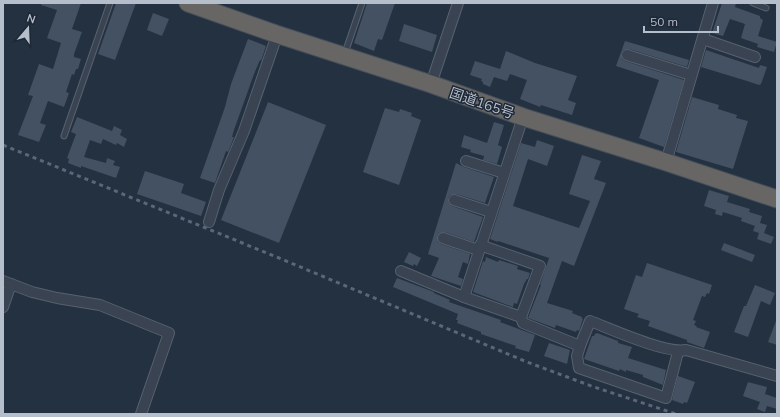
<svg xmlns="http://www.w3.org/2000/svg" width="780" height="417" viewBox="0 0 780 417" font-family="Mulish,'Noto Sans JP',sans-serif">
	<rect width="100%" height="100%" fill="#243141"/>
	<g fill="#435163">
		<path d="M41 3H81L72 29 82 32 74 54V57L81 59 78 69H76L74 75 72 74 66 92 69 93 64 107 48 101 40 123 46 125 39 142 18 135 33 96 28 95 39 64 53 69 61 43 47 38 57 10 41 5Z"/>
		<path d="M116 3H136L115 60 98 54Z"/>
		<path d="M367 3H395L382 40 378 39 374 51 354 43Z"/>
		<path d="M722 3H736L735 7 760 16V18L763 20 758 36 777 42 774 52 757 47 758 44 741 38 745 24 730 19 723 36 712 33Z"/>
		<path d="M153 13 169 19 162 36 147 30Z"/>
		<path d="M404 24 437 35 432 52 399 41Z"/>
		<path d="M248 39 266 46 261 61 260 60 254 74 234 130 232 137H234L231 145 228 152 226 151 215 183 200 178 225 107 231 84Z"/>
		<path d="M625 41 689 60 687 67 629 49 623 50 621 53 622 59 625 61 684 80 664 147 639 138 659 80 616 66Z"/>
		<path d="M706 50 759 68 760 65 767 67 761 84 759 85 747 81 701 67Z"/>
		<path d="M506 51 535 63 577 76 568 100 576 103 572 115 541 105 540 107 520 99 527 80 510 74 507 81 494 77 490 87 483 84V82L481 81 482 79 470 75 475 61 500 69Z"/>
		<path d="M692 97 719 105 718 109 737 115 736 118 748 121 733 169 676 152Z"/>
		<path d="M268 102 326 125 279 243 221 220Z"/>
		<path d="M385 108 399 112 400 109 412 113 411 116 421 120 399 185 363 172Z"/>
		<path d="M77 117 112 131 114 126 122 130 120 135 127 139 124 147 117 143 116 145 103 139 101 144 90 140 84 157 106 163 107 158 115 161 113 165 120 167 116 178 81 166V168L68 163 69 159 67 158 76 134 71 132Z"/>
		<path d="M494 122 504 125 498 145 502 147 497 164 483 160 484 156 470 152 471 150 461 147 464 135 487 143Z"/>
		<path d="M537 140 554 146 547 166 528 159 513 206 579 228 590 201 569 194 582 155 601 161 594 179 606 183 574 266 562 261 547 303 573 311 572 313 582 317V319H583L579 331 577 330 576 332 556 325 555 328 528 318 541 285H540L549 258 498 241V242L490 239 521 143 535 147Z"/>
		<path d="M456 163 464 167 494 177 485 203 456 194 450 195 448 198V202L452 206 483 217 474 242 445 232 439 233 437 236 438 242 441 244 470 254 468 264 463 262 458 277 463 279 461 286 431 276 439 258 428 254Z"/>
		<path d="M145 171 184 184 181 193 206 202 201 216 137 194Z"/>
		<path d="M709 190 729 196 727 202 750 209 749 212 762 216 760 223 767 225 764 233 774 237 771 244 757 239 759 233 753 231 755 226 741 221 742 218 723 212 722 216 715 214 716 210 704 206Z"/>
		<path d="M724 243 755 255 752 262 721 250Z"/>
		<path d="M409 252 421 258 417 266 414 264 413 266 404 262Z"/>
		<path d="M486 257 498 262 499 260 518 266 517 269 530 273 528 279H527L524 284 517 304 514 303 513 307 473 292 483 261 485 262Z"/>
		<path d="M647 263 712 285 709 294 707 293 705 297 702 296 693 320 696 321 694 325 697 326 696 327 710 332 704 348 687 342V340L648 326 650 321 637 317 639 314 624 309 636 275 642 277Z"/>
		<path d="M397 278 434 292V293L450 300 449 302 501 320 500 322 535 335 529 352 515 348 516 346 481 334V332L457 323 458 320H456L458 314 393 287Z"/>
		<path d="M755 285 775 293 770 305 761 301 748 337 734 332 744 306H746Z"/>
		<path d="M776 321H777V345L768 342Z"/>
		<path d="M597 333 618 341V343L632 347 628 358 666 370 663 385 643 377V375L626 370V372L620 369 619 371 584 359 592 336H594L595 334Z"/>
		<path d="M549 343 570 350 567 364 544 356Z"/>
		<path d="M678 376 695 382 687 403 684 402 683 404 672 400Z"/>
		<path d="M748 382 767 387 765 394 777 398V409L767 406 765 412 757 409 760 402 743 396Z"/>
	</g>
	<g fill="none" stroke-linecap="round" stroke-linejoin="round">
		<g stroke="#57616e" stroke-width="7">
			<g id="service">
				<path d="M753 3 766 8"/>
				<path d="M345 53 362 3"/>
				<path d="M64 136 110 3"/>
			</g>
		</g>
		<g stroke="#57616e" stroke-width="12">
			<g id="minor">
				<path d="M703 39 755 57"/>
				<path d="M627 55 691 75"/>
				<path d="M431 84 458 3"/>
				<path d="M466 161 504 173"/>
				<path d="M666 162 713 3"/>
				<path d="M454 200 491 212"/>
				<path d="M209 222 219 190 244 131 275 41 276 34"/>
				<path d="M443 238 478 250"/>
				<path d="M480 245 540 266 521 317"/>
				<path d="M401 271 464 297 521 317 523 323 580 346 590 321C611 329 666 354 686 350L777 376"/>
				<path d="M3 281 32 292 57 298 100 305 169 333 141 414"/>
				<path d="M464 297 523 117"/>
				<path d="M3 307 11 284"/>
				<path d="M580 346 577 356 579 368 666 398 678 352"/>
			</g>
		</g>
		<g stroke="#444e5b" stroke-width="19">
			<path id="trunk" d="M188 3 276 34 431 84 523 117 666 162 777 199"/>
		</g>
		<use href="#service" stroke="#394351" stroke-width="5"/>
		<use href="#minor" stroke="#394351" stroke-width="10"/>
		<use href="#trunk" stroke="#676664" stroke-width="17"/>
		<path stroke="#5b6778" stroke-width="3" stroke-dasharray="4 4" stroke-linecap="butt" d="M3 145 279 258 527 362 594 387 676 414"/>
	</g>
	<g text-anchor="middle" stroke-width="3" stroke-linejoin="round" paint-order="stroke">
		<g font-size="14" fill="#b5becb" stroke="#1e2836">
			<text transform="translate(482 103) rotate(19)" y="5">国道165号</text>
		</g>
	</g>
	<rect width="780" height="417" fill="none" stroke="#b5becb" stroke-width="8"/>
	<g transform="translate(28 28) rotate(19)" stroke="#1e2836" stroke-width="3" paint-order="stroke">
	<path d="M0-3L7 15L0 10L-7 15Z" fill="#b5becb"/>
	<text y="-6" font-size="11" font-weight="bold" text-anchor="middle" fill="#b5becb">N</text>
	</g>
	<path d="M644 26v6h74v-6" fill="none" stroke="#b5becb" stroke-width="2"/>
	<text x="650" y="26" font-size="12" fill="#b5becb" stroke="#1e2836" stroke-width="3" paint-order="stroke">50 m</text>
</svg>
